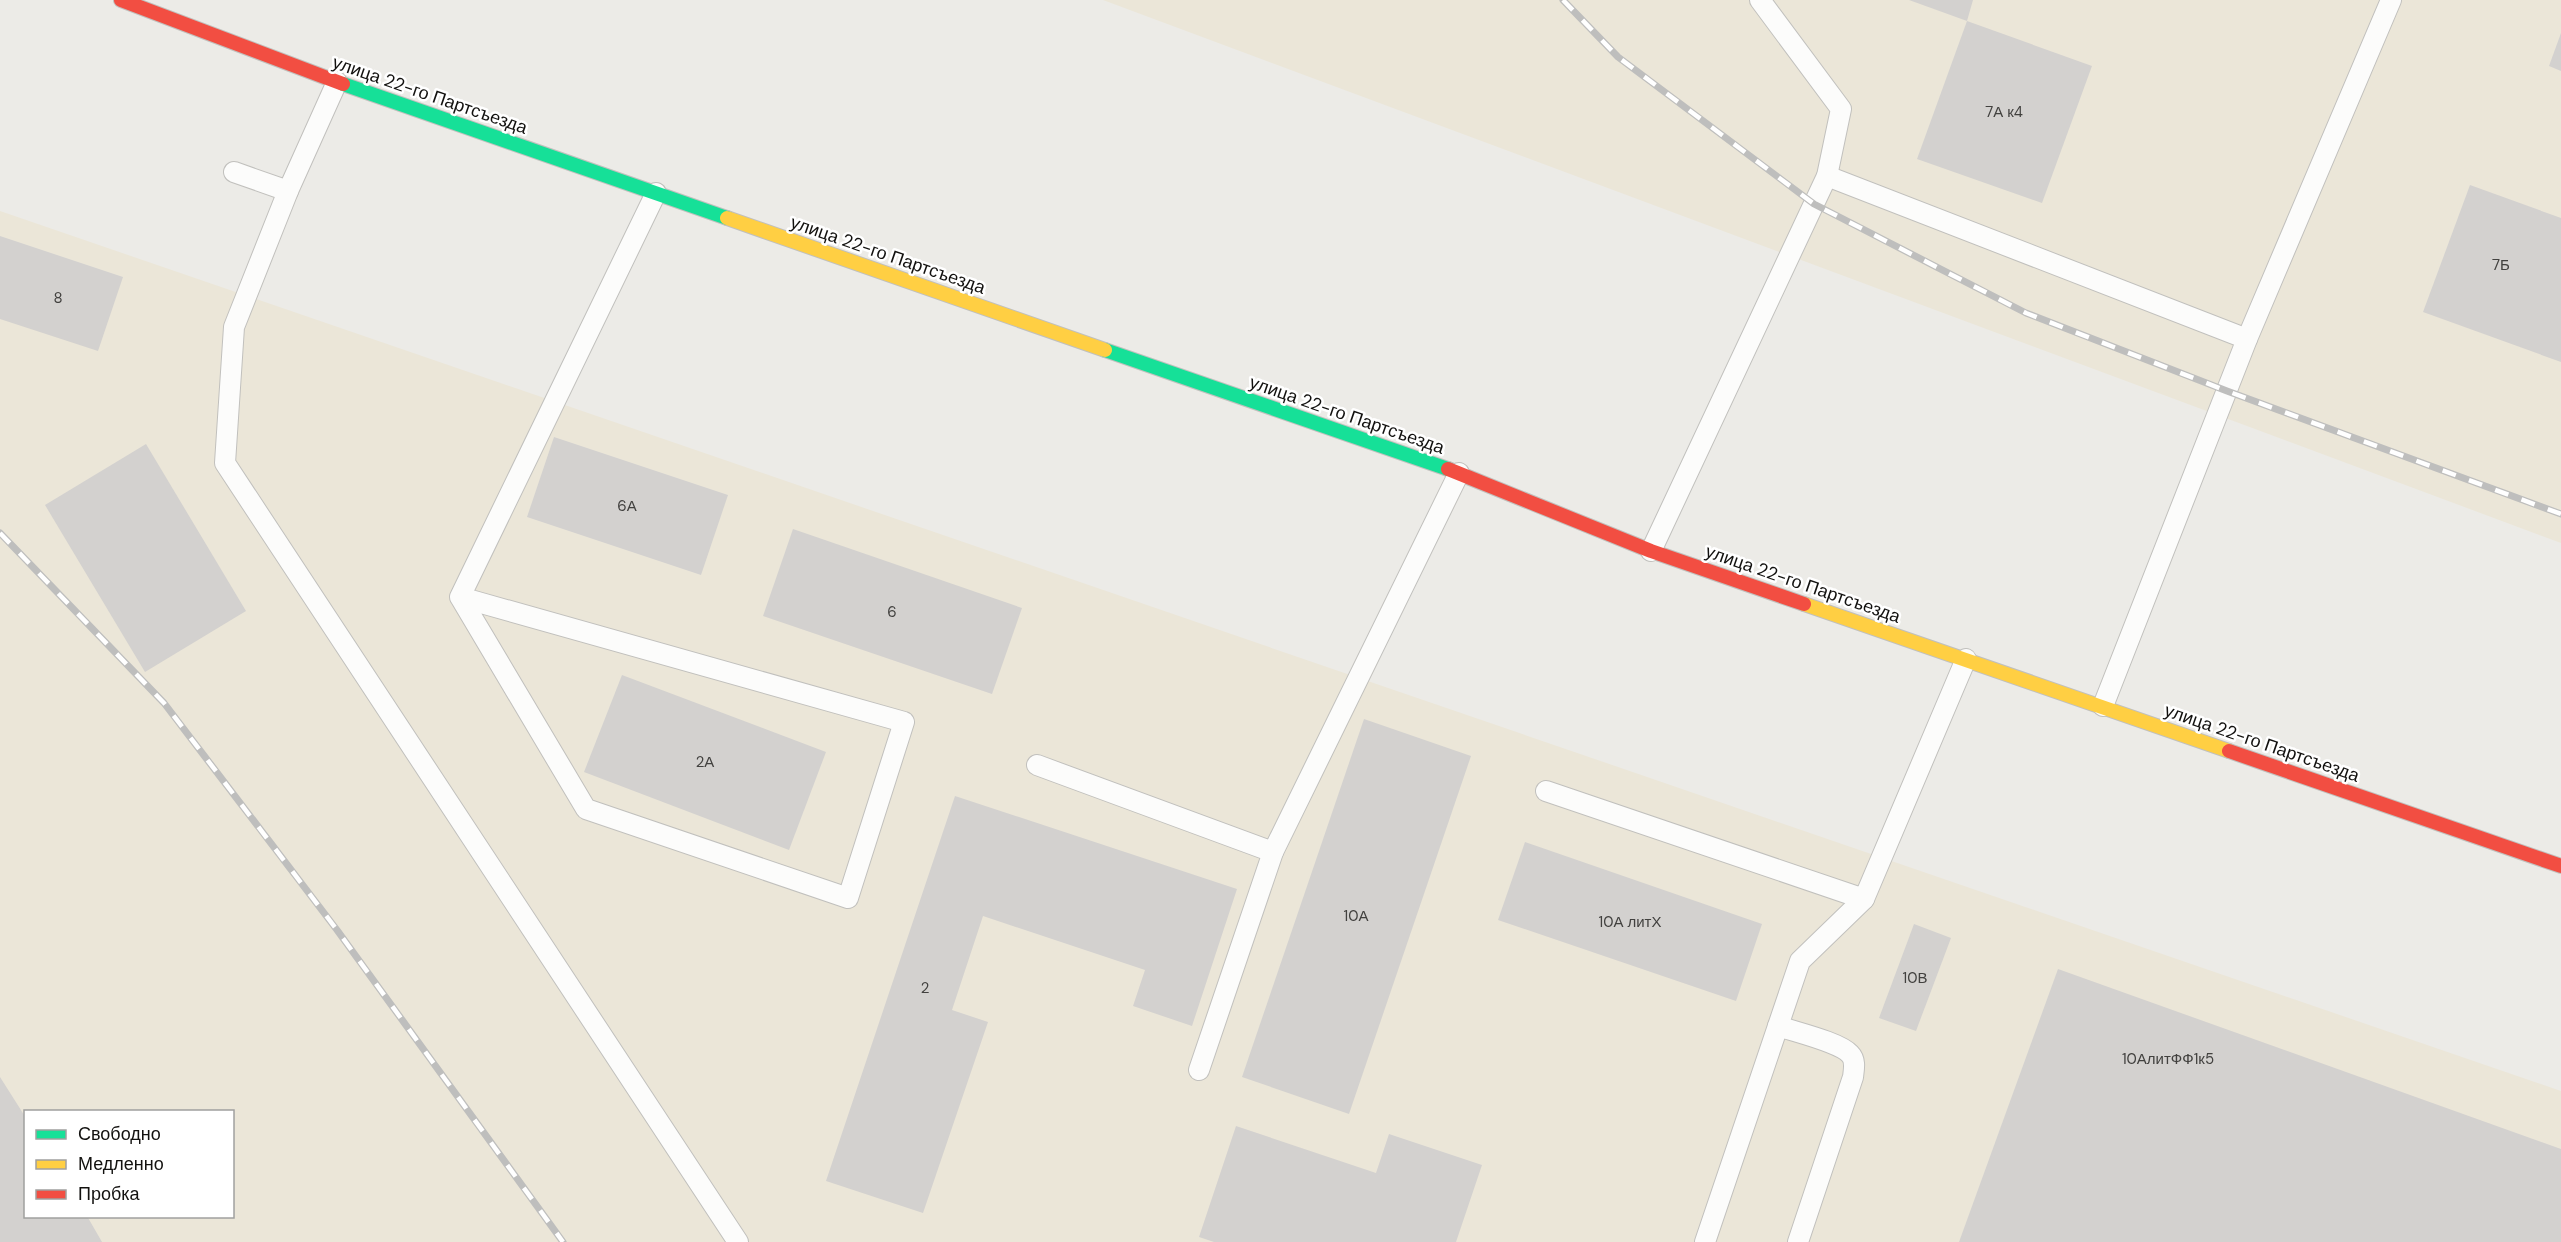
<svg xmlns="http://www.w3.org/2000/svg" width="2561" height="1242" viewBox="0 0 2561 1242" font-family="'DM Sans',sans-serif">
	<rect width="100%" height="100%" fill="#ecebe7"/>
	<g fill="#ebe6d8" fill-rule="evenodd">
		<path d="M1103 0H2561V543Z"/>
		<path d="M0 211 2561 1091V1242H0ZM26 1112H232V1216H26Z"/>
	</g>
	<g fill="#d3d1cf">
		<path d="M1909 0H1973L1967 21Z"/>
		<path d="M1967 21 2092 66 2042 203 1917 159Z"/>
		<path d="M2561 33V71L2549 66Z"/>
		<path d="M2470 185 2561 218V362L2423 312Z"/>
		<path d="M0 236 123 277 98 351 0 319Z"/>
		<path d="M554 437 728 495 701 575 527 517Z"/>
		<path d="M146 444 246 611 145 672 45 505Z"/>
		<path d="M793 529 1022 608 992 694 763 616Z"/>
		<path d="M622 675 826 752 789 850 584 772Z"/>
		<path d="M1364 719 1471 756 1349 1114 1242 1077Z"/>
		<path d="M955 796 1237 889 1192 1026 1133 1006 1145 970 983 916 952 1010 988 1022 923 1213 826 1181Z"/>
		<path d="M1525 842 1762 924 1736 1001 1498 920Z"/>
		<path d="M1914 924 1951 938 1916 1031 1879 1018Z"/>
		<path d="M2058 969 2561 1149V1242H1959Z"/>
		<path d="M0 1077 26 1118V1216H87L102 1242H0Z"/>
		<path d="M1236 1126 1376 1173 1389 1134 1482 1165 1456 1242H1214L1199 1237Z"/>
	</g>
	<g fill="none" stroke-linecap="round" stroke-linejoin="round">
		<g stroke="#c1c0bd" stroke-width="22">
			<g id="lane">
				<path d="M337 82 288 191 234 327 225 463 738 1242"/>
				<path d="M234 172 288 191"/>
				<path d="M1827 176 2247 339"/>
				<path d="M1651 551 1827 176 1841 109 1760 0"/>
				<path d="M460 597 586 809 848 898 904 722 460 597 656 193"/>
				<path d="M2103 706 2247 339 2391 0"/>
				<path d="M1037 765 1273 852 1459 473"/>
				<path d="M1546 791 1864 899 1966 659"/>
				<path d="M1778 1026C1795 1032 1839 1042 1850 1054 1856 1060 1854 1069 1853 1077L1798 1242"/>
				<path d="M1199 1070 1273 852"/>
				<path d="M1705 1242 1800 961 1864 899"/>
			</g>
		</g>
		<g stroke="#c1c0bd" stroke-width="16">
			<g id="fast">
				<path d="M343 84 727 218"/>
				<path d="M1105 350 1448 469"/>
			</g>
		</g>
		<g stroke="#c1c0bd" stroke-width="16">
			<g id="slow">
				<path d="M727 218 1105 350"/>
				<path d="M1804 604 2229 751"/>
			</g>
		</g>
		<g stroke="#c1c0bd" stroke-width="16">
			<g id="jam">
				<path d="M121 0 343 84"/>
				<path d="M1448 469 1651 551 1804 604"/>
				<path d="M2229 751 2561 866"/>
			</g>
		</g>
		<use href="#lane" stroke="#fcfcfb" stroke-width="20"/>
		<use href="#fast" stroke="#16e098" stroke-width="14"/>
		<use href="#slow" stroke="#ffcf43" stroke-width="14"/>
		<use href="#jam" stroke="#f24e42" stroke-width="14"/>
		<g stroke="#bebebd" stroke-width="7">
			<g id="rail">
				<path d="M1563 0 1618 57 1814 204 2026 313 2227 391 2561 514"/>
				<path d="M0 533 164 703 337 930 563 1242"/>
			</g>
		</g>
		<use href="#rail" stroke="#fff" stroke-width="4.5" stroke-dasharray="14" stroke-linecap="butt"/>
	</g>
	<g text-anchor="middle" stroke-width="5" stroke-linejoin="round" paint-order="stroke">
		<g font-size="15" fill="#42413f">
			<text x="2004" y="117">7А к4</text>
			<text x="2501" y="270">7Б</text>
			<text x="58" y="303">8</text>
			<text x="627" y="511">6А</text>
			<text x="892" y="617">6</text>
			<text x="705" y="767">2А</text>
			<text x="1356" y="921">10А</text>
			<text x="1630" y="927">10А литХ</text>
			<text x="1915" y="983">10В</text>
			<text x="925" y="993">2</text>
			<text x="2168" y="1064">10АлитФФ1к5</text>
		</g>
		<g font-size="18" fill="#12110f" stroke="#fff">
			<text transform="translate(430 95) rotate(19)" y="6">улица 22-го Партсъезда</text>
			<text transform="translate(888 255) rotate(19)" y="6">улица 22-го Партсъезда</text>
			<text transform="translate(1347 415) rotate(19)" y="6">улица 22-го Партсъезда</text>
			<text transform="translate(1803 584) rotate(19)" y="6">улица 22-го Партсъезда</text>
			<text transform="translate(2262 743) rotate(19)" y="6">улица 22-го Партсъезда</text>
		</g>
	</g>
	<rect x="24" y="1110" width="210" height="108" fill="#ffffff" stroke="#a0a09f" stroke-width="1.5"/>
	<rect x="36" y="1130" width="30" height="9" fill="#16e098" stroke="#a0a09f" stroke-width="1.5"/>
	<text x="78" y="1140" font-size="18" fill="#12110f">Свободно</text>
	<rect x="36" y="1160" width="30" height="9" fill="#ffcf43" stroke="#a0a09f" stroke-width="1.5"/>
	<text x="78" y="1170" font-size="18" fill="#12110f">Медленно</text>
	<rect x="36" y="1190" width="30" height="9" fill="#f24e42" stroke="#a0a09f" stroke-width="1.5"/>
	<text x="78" y="1200" font-size="18" fill="#12110f">Пробка</text>
</svg>
